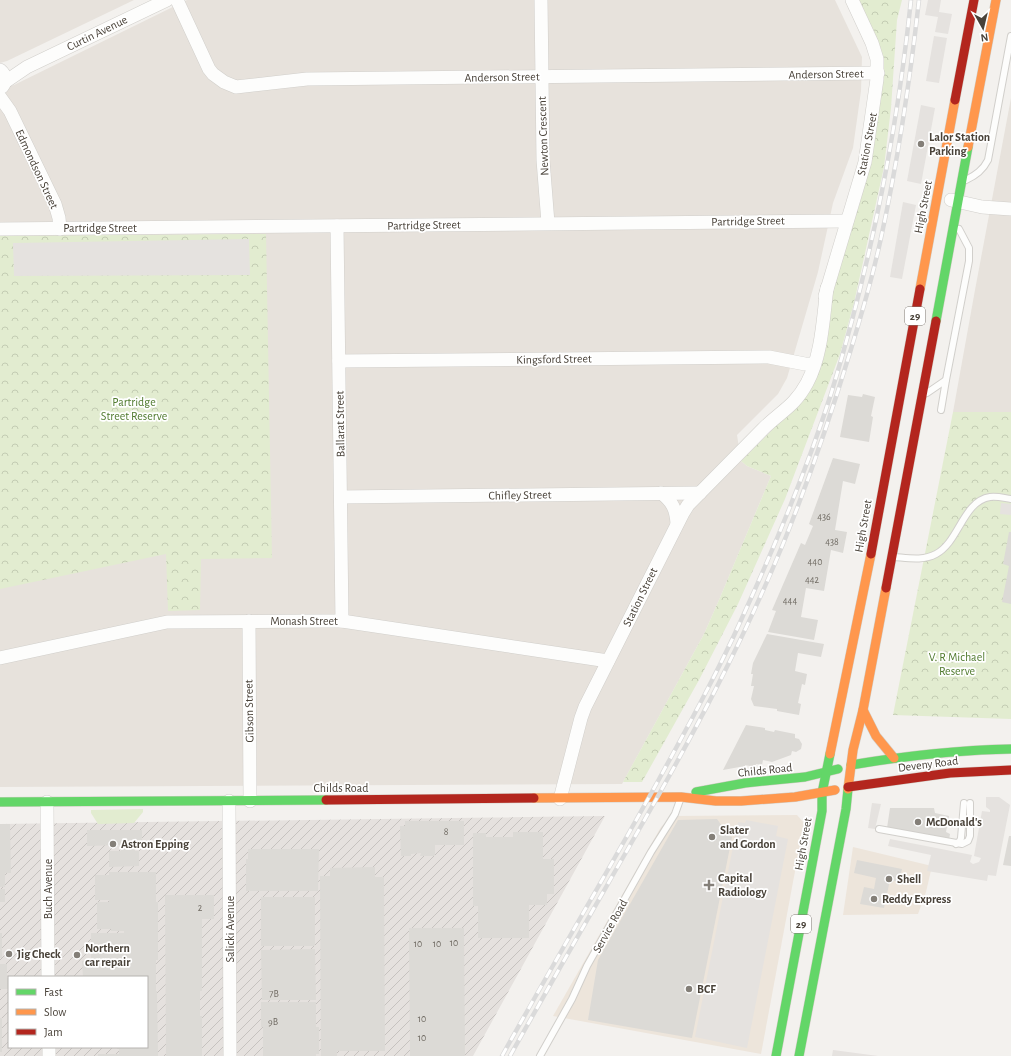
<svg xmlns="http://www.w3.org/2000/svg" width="1011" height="1056" viewBox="0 0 1011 1056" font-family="'Alegreya Sans',sans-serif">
	<defs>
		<pattern id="industrial-furrows" width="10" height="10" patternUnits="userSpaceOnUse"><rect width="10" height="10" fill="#e5e1de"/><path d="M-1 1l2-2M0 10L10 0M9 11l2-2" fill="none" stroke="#c6c2bf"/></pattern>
		<pattern id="forest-crowns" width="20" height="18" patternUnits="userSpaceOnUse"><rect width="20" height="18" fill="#e2ecd0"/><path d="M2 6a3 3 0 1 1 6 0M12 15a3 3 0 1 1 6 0" fill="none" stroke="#c3ccb3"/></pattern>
	</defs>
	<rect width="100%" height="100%" fill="#f3f1ee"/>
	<g fill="#e7e2dc">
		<path d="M0 0H134L7 61 0 63Z"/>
		<path d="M187 0H835L862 57 861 91 853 148 833 203 818 272 787 378 778 394 737 435 741 461 747 466 771 476 719 600 704 634 622 784 0 787V89L14 85Z"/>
		<path d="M1011 98V412H953L975 290Z"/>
	</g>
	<g fill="#ede5db">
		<path d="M797 815 804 823 761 1054 553 1016 661 827 673 816Z"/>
		<path d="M853 847 932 866 926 892 918 914 843 915Z"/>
	</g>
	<path fill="url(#industrial-furrows)" fill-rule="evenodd" d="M605 816 473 1056H0V824ZM9 977H147V1047H9Z"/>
	<path fill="#e2ecd0" d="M143 809V812L134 823 98 824 91 813V810Z"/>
	<g fill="url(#forest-crowns)">
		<path d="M858 0H902L897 20 891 108 884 167 854 303 840 354 785 499 738 604 699 680 642 782H623L704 634 719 600 771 476 747 466 741 461 791 411 810 383 882 54 877 39Z"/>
		<path d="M266 234 272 558 201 559 200 610 168 611 166 554 0 589V236Z"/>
		<path d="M953 412H1011V719L893 715Z"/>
	</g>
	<g fill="#e5e2df">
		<path d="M928 0H941L939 12 952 14 948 34 935 32 938 17 925 15Z"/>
		<path d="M934 36 947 38 939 83 926 81Z"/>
		<path d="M921 105 935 108 921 184 907 181Z"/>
		<path d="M903 202 916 205 902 279 890 277Z"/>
		<path d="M249 239 250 275 14 276 13 243Z"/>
		<path d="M1001 503 1011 504V515L1000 514Z"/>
		<path d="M986 797H999L1010 805 996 876 988 875 987 881 927 871 931 855 888 846 890 839 972 855 970 862 973 864 979 862 981 858 974 856 982 811 990 812V810L986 807Z"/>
		<path d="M872 803 881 804 875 829 868 828Z"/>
		<path d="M746 820 778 826 776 836 788 839 747 1048 695 1037 738 822 745 823Z"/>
		<path d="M833 1050 878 1056H832Z"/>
	</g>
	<g fill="#dcdad6">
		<path d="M863 394 875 397 871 416 873 417 869 442 840 437 848 395 862 397Z"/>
		<path d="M833 458 860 464 855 484 843 481 835 530 847 532 843 553 831 550 824 591 806 588 801 617 818 620 814 640 768 632 776 611 772 610 801 543 805 545 813 526 809 524Z"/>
		<path d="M1009 532H1011V604L1002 602 1009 566 1003 564Z"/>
		<path d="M767 634 824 644 821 657 798 653 795 671 807 674 805 685 802 684 798 703 801 704 799 715 777 711V709L754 706 751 699 754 686H751L753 674H751L753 663Z"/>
		<path d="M746 725 765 728V730L774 732 775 730 795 734V738L799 739 802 744 801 749 796 752 792 751 791 755 772 762 763 760 762 765 756 764 755 767 745 765V766L723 770Z"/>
		<path d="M890 808H934L935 813 949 816 946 832 950 834 949 840 887 828Z"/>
		<path d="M717 819 729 836 732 837 692 1038 588 1020 598 960 678 820Z"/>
		<path d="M405 821H464V845H435V856H420L421 853 411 854V856H401L400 826H405Z"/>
		<path d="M0 824H10L11 873H5V887H0Z"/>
		<path d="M87 830H142V845H135V851H139V866L109 867V851H121V845L87 846Z"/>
		<path d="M513 832H543V859H554V894H547V905H529V938H478V906H473V833H486V837H513Z"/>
		<path d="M1009 836H1011V866L1003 865Z"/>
		<path d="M248 849H319L318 891H246V859H248Z"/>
		<path d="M857 860 902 869 899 882 890 880 884 908 860 904 864 887 874 889 876 878 854 873Z"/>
		<path d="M375 867V877H384L385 1051H337V1056H321L320 876H330V868Z"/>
		<path d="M109 872H156V902H158V960H156V991H157L158 1056H98V1054H119V1049H117V1047H147V977H83L82 961H133L91 959V933H124V931H111V929H97V902H109V900H95V875H109Z"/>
		<rect x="0" y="889" width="5" height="13"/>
		<path d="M165 895H214V919H202V991H200V1016H202V1056H166Z"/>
		<rect x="261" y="897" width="54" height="49"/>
		<path d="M409 928H464L465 1056H410Z"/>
		<rect x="0" y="933" width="2" height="25"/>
		<path d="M315 949 316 1000H262L261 950Z"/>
		<path d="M0 964H7V978H9V989H0Z"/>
		<path d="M261 1002H316V1027H319V1054H316V1056H263V1027H261Z"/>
		<rect x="0" y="1018" width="2" height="34"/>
	</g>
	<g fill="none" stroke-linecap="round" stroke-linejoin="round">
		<g stroke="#d1cfcb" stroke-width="8">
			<g id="lane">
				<path d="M966 180C976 175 983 170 988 160L1011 36"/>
				<path d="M927 393 946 380 969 261V248L959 229"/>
				<path d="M941 410 946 380"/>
				<path d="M894 557C908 558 923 561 936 554 959 542 963 501 990 497 997 496 1004 498 1011 499"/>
				<path d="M879 829 962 844 968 841 970 836V803"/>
				<path d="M956 844 960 841 961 838 964 803"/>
				<path d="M540 1056 572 999 587 966 651 852 675 814 680 800"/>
			</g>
		</g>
		<g stroke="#d1cfcb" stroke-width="14">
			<g id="street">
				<path d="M177 0 209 69 213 74 224 82 236 87 307 79 878 73"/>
				<path d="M541 0 543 160 548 223"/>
				<path d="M0 70C6 75 7 81 2 87"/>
				<path d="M5 82 27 67 167 0"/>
				<path d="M0 97 10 111 55 204 59 218 60 229"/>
				<path d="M951 200 982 207 1011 209"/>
				<path d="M337 226 342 621"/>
				<path d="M0 229 847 221"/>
				<path d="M825 296 865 162 877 79V59L872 43 852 0"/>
				<path d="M339 361 769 357 805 364H814"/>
				<path d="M661 493C672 501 676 509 677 523"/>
				<path d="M341 497 700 493"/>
				<path d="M249 621 250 801"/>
				<path d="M0 658 167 622 324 621H342L608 661"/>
				<path d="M560 799 581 718 585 707 683 513 688 505C713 480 738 454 763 429 781 411 794 407 807 383 822 355 823 319 827 288"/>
				<path d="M229 801 230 1056"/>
				<path d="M47 802 48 977"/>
				<path d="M49 1047V1056"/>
			</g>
		</g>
		<g stroke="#d2cdc5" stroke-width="10">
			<g id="fast">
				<path d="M936 321 968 147"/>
				<path d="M851 765C904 756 957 750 1011 749"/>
				<path d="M696 792 745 783 805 777 838 769"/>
				<path d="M0 802 326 800"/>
				<path d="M776 1056 822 811V793L830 754"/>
				<path d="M799 1056 846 809 848 789"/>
			</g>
		</g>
		<g stroke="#d2cdc5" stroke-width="10">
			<g id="slow">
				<path d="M968 147 996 0"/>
				<path d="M920 289 955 100"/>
				<path d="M863 710 876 736 894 758"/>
				<path d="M830 754 871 554"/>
				<path d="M848 789 853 750 863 710 886 588"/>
				<path d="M534 798 681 797 716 801H741L795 797 835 790"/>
			</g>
		</g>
		<g stroke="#d2cdc5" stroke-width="10">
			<g id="jam">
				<path d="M955 100 974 0"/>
				<path d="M871 554 920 289"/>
				<path d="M886 588 936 321"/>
				<path d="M848 787 950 773 1011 770"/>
				<path d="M326 800 534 798"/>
			</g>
		</g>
		<use href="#lane" stroke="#fdfdfc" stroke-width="6"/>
		<use href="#street" stroke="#fdfdfc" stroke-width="13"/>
		<use href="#fast" stroke="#63d668" stroke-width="9"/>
		<use href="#slow" stroke="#ff974d" stroke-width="9"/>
		<use href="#jam" stroke="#b3261e" stroke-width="9"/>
		<g stroke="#dadada" stroke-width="4.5">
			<g id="rail">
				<path d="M502 1056C553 964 607 873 658 781 687 728 717 674 742 618 775 546 807 469 831 394 870 266 897 133 911 0"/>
				<path d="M510 1056C553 979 597 903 641 826 693 735 743 642 783 544 809 480 831 415 851 349 862 313 873 275 881 238 898 160 910 80 919 0"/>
			</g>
		</g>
		<use href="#rail" stroke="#fff" stroke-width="3" stroke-dasharray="9" stroke-linecap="butt"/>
	</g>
	<g fill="#847f78" stroke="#fff" stroke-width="1.5">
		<circle cx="921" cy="144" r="4"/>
		<circle cx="918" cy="822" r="4"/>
		<circle cx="712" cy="837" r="4"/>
		<circle cx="113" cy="844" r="4"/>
		<circle cx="889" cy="879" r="4"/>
		<path d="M707 879h4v4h4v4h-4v4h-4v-4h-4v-4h4z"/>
		<circle cx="874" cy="899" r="4"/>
		<circle cx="9" cy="954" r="4"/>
		<circle cx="77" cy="955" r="4"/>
		<circle cx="689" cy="989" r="4"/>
	</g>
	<g text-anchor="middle" stroke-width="3.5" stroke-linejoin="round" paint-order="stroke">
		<g font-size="10" fill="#6e6961">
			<text x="824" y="520">436</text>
			<text x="832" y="545">438</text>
			<text x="815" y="565">440</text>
			<text x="812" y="583">442</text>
			<text x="790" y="604">444</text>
			<text x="446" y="835">8</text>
			<text x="200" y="911">2</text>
			<text x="454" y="946">10</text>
			<text x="418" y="947">10</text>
			<text x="437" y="947">10</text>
			<text x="274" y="997">7B</text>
			<text x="422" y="1022">10</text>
			<text x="273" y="1025">9B</text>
			<text x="422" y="1041">10</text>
		</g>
		<g fill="#fff" stroke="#807b74" stroke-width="1">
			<rect x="905" y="307" width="20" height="18" rx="3"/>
			<rect x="791" y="915" width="20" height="18" rx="3"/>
		</g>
		<g font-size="11" font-weight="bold" fill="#494239">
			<text x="915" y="320">29</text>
			<text x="801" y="928">29</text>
		</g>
		<g font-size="12" fill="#494239" stroke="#fff">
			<text transform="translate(97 33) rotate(-26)" y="4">Curtin Avenue</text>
			<text transform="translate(826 74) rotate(-1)" y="4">Anderson Street</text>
			<text transform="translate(502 77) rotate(-1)" y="4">Anderson Street</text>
			<text transform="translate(543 136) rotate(-92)" y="4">Newton Crescent</text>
			<text transform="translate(867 144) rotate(-79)" y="4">Station Street</text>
			<text transform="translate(37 169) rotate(65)" y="4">Edmondson Street</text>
			<text transform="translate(923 207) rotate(-79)" y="4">High Street</text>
			<text transform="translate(748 221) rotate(-1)" y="4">Partridge Street</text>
			<text transform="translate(424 225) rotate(-1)" y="4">Partridge Street</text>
			<text x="100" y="232">Partridge Street</text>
			<text transform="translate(554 359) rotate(-1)" y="4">Kingsford Street</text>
			<text transform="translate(340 424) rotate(-91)" y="4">Ballarat Street</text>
			<text transform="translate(520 495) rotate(-1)" y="4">Chifley Street</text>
			<text transform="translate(863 526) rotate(-80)" y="4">High Street</text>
			<text transform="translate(640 597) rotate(-64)" y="4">Station Street</text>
			<text x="304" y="625">Monash Street</text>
			<text transform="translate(249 711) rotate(-91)" y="4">Gibson Street</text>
			<text transform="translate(928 764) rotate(-7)" y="4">Deveny Road</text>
			<text transform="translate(765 770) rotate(-6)" y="4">Childs Road</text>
			<text x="341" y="792">Childs Road</text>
			<text transform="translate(803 844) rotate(-80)" y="4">High Street</text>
			<text transform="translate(48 889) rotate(-90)" y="4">Buch Avenue</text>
			<text transform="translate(610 926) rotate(-61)" y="4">Service Road</text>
			<text transform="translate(230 929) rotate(-90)" y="4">Salicki Avenue</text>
		</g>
		<g font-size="12" font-weight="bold" fill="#494239" stroke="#fff" text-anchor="start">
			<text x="929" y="141">Lalor Station<tspan x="929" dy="14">Parking</tspan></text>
			<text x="926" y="826">McDonald's</text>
			<text x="720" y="834">Slater<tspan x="720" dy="14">and Gordon</tspan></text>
			<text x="121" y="848">Astron Epping</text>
			<text x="718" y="882">Capital<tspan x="718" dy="14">Radiology</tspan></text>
			<text x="897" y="883">Shell</text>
			<text x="882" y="903">Reddy Express</text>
			<text x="85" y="952">Northern<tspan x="85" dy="14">car repair</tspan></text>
			<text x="17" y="958">Jig Check</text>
			<text x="697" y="993">BCF</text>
		</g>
		<g font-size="12" fill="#507a2e" stroke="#fff">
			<text x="134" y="406">Partridge<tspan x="134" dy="14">Street Reserve</tspan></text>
			<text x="957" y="661">V. R Michael<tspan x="957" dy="14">Reserve</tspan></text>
		</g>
	</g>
	<rect x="8" y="976" width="140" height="72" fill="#ffffff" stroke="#b6b3b0"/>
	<rect x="16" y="989" width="20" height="6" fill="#63d668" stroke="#b6b3b0"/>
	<text x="44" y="996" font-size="12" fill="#494239">Fast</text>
	<rect x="16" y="1009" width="20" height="6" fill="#ff974d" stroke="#b6b3b0"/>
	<text x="44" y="1016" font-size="12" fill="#494239">Slow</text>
	<rect x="16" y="1029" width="20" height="6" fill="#b3261e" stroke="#b6b3b0"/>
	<text x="44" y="1036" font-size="12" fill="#494239">Jam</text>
	<g transform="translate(983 28) rotate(172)" stroke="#ffffff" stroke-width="3" paint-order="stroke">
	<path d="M0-3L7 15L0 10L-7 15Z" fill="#494239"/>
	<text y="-6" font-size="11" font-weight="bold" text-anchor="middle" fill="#494239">N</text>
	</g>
</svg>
